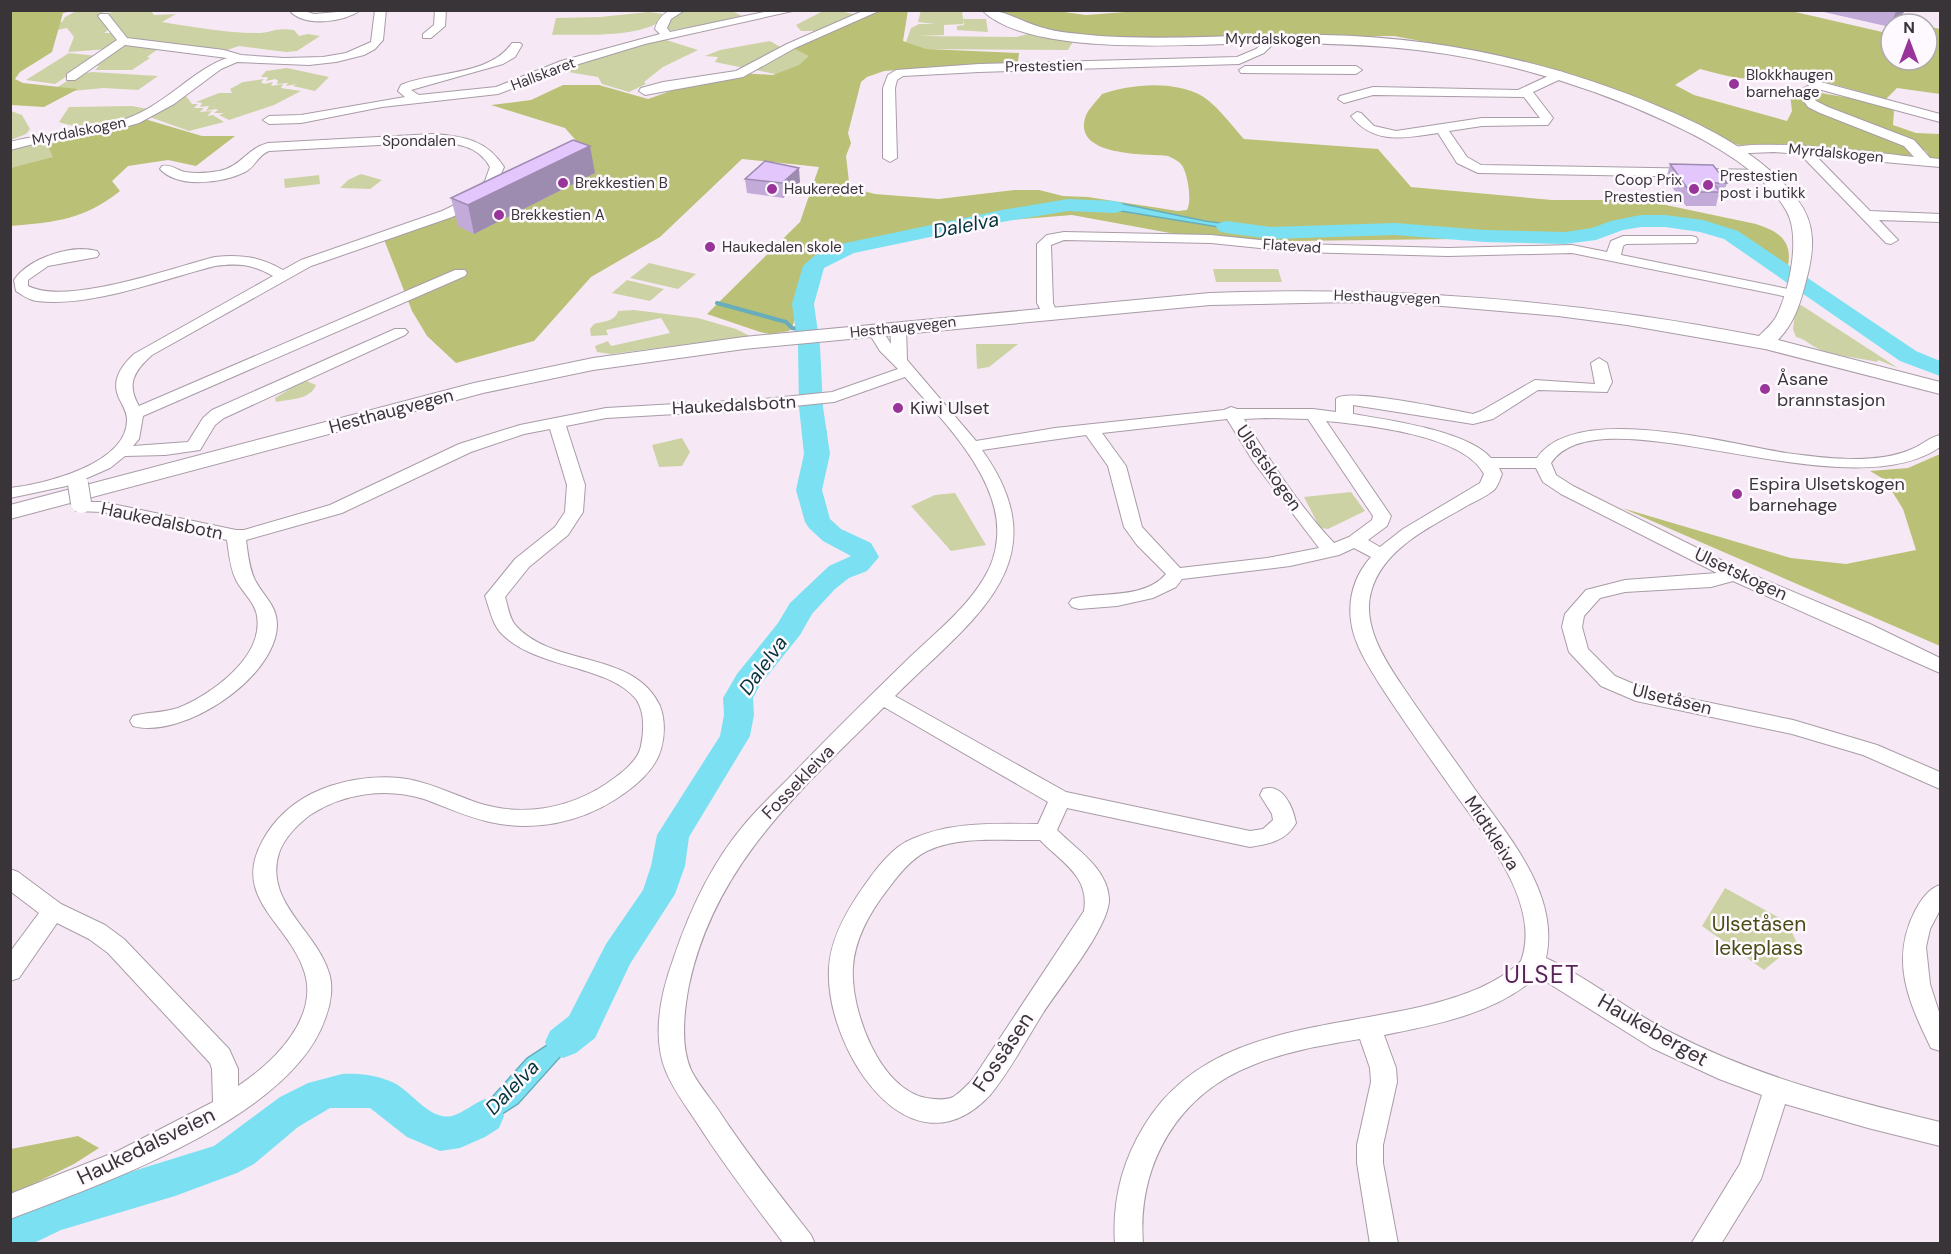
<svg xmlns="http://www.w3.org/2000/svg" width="1951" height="1254" viewBox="0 0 1951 1254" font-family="'DM Sans',sans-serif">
	<rect width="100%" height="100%" fill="#f6e9f5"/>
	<g fill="#cdd2a4">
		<path d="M921 10 962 11 963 19H986L988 32 957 30V26L964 25 963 20V24L944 25V35L919 36 1016 37 1032 33 1074 40 1068 50 927 49 906 42 911 28 919 24H935L918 22Z"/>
		<path d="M76 11H103V17L111 28 104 33H115L117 44 109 49 68 52 74 37 67 28 53 31 51 24 62 22 65 17Z"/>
		<path d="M118 11H151L154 15 176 14 162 22C193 27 226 33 257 33 271 33 275 27 294 30L299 36 308 34 320 36 297 51 286 52 239 46 224 51 136 41C122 36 111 28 108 13Z"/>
		<path d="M684 11H732L744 17 668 31 665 26 667 20Z"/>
		<path d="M823 11H840L857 15 818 31H801L796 25Z"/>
		<path d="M649 12 663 14 665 17C645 39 581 34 552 35L556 18 600 17Z"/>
		<path d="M663 39 698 50 663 67 644 82 646 84 629 92 602 84 598 77 562 71 619 50Z"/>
		<path d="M770 41 782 48 744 68 715 62 718 57 705 56 720 50Z"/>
		<path d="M127 43 162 46 147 57 150 58 132 70H95L99 66 91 65Z"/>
		<path d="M798 44 829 61 779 75 752 69Z"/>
		<path d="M69 53 98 56 55 84 26 80Z"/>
		<path d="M287 68 329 77 315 91 293 86 296 84 286 86 288 83 277 84 278 81 276 79 266 81 268 77H261L266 71Z"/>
		<path d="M93 72 158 76 138 90 104 88 72 91 53 90 78 74Z"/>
		<path d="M264 79 261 82 264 84 273 82 271 86 283 84 281 88 301 91 274 105 229 120 219 115 224 113H214L218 110 216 109 206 111 209 106 200 107 202 103 196 102 219 93H232L230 89 243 82Z"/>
		<path d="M182 96H186L192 104H198L194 108H204L200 112 212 111 207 116 213 115 224 122 189 131 147 116Z"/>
		<path d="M132 106 148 109C121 123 89 133 59 122L69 107Z"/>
		<path d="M11 111 22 115 30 129 26 134 11 140Z"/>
		<path d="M48 139 55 145V161L11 168V148Z"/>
		<path d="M361 174 382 180 370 189 340 188 348 180Z"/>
		<path d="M319 175 320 184 285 188 284 179Z"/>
		<path d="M649 263 696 274 678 289 630 278Z"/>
		<path d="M1213 269H1278L1282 282H1216Z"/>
		<path d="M627 280 664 289 650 301 612 293Z"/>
		<path d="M1801 305 1898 368 1878 360 1877 362C1858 358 1839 356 1821 350 1812 347 1804 338 1796 337L1793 329 1796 306Z"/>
		<path d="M634 310 698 318 736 329 750 336 611 354 597 352 595 346 608 341 611 346 670 333 661 318 606 330 608 335 591 336 590 329 594 324C603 321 615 322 618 311Z"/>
		<path d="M976 344H1018L989 367 977 369Z"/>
		<path d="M304 380 316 385C310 400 290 399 276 402L275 398Z"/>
		<path d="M682 438 690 452 682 466 659 467 652 445Z"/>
		<path d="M1351 492 1365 511 1328 529 1320 528 1304 497Z"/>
		<path d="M955 493 986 545 951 551 911 506 935 495Z"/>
		<path d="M1725 888 1787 922 1797 943 1764 970 1702 926Z"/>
	</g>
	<g fill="#bac176" fill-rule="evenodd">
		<path d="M11 10 72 11 63 13 52 52 20 72 15 79 23 83 78 89 44 107 11 105Z"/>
		<path d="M908 10 903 41 927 49 1019 53 1018 62 884 71 867 77 861 82 848 133 851 143 846 156 849 182 856 189 875 194 939 199 1014 190H1039L1063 196 1088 197 1178 211 1187 210C1192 201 1188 177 1183 167 1180 161 1174 159 1168 156 1146 154 1074 157 1085 118 1087 110 1097 101 1102 94 1130 84 1174 80 1202 96 1216 104 1233 127 1244 139L1378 149 1411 187 1552 200H1605L1628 197 1756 224C1777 231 1793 239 1788 266L1741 236 1716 226 1660 217H1636L1562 237 1460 231 1457 239 1219 242 1072 215 1009 220 836 249C807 263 796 272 796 305 795 315 796 323 789 331L770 334 760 332 707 314 800 222 819 167 742 159 660 237 591 277 534 341 456 363 427 336 412 311 383 237 435 220 579 144 565 128 491 105 531 100 563 85H599L648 99 682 87 739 73 773 75 799 65 809 56 789 46 874 11ZM1119 203 1205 221 1256 228 1266 235 1096 207H1077ZM1370 227 1379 230 1272 236 1262 229Z"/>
		<path d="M1151 10 1791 11 1891 34V60H1927V26L1940 29V94L1897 88 1886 99 1775 68C1771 70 1767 74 1762 76 1746 83 1716 73 1700 69L1675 85 1694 95 1787 121 1792 111 1790 94 1803 89 1807 104 1826 116 1861 126 1907 146 1911 156 1783 144 1739 145 1726 141 1686 121 1478 52 1394 36H1232L1097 39 1061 36 984 11H1057L1086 15Z"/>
		<path d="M1810 91 1883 104 1894 111 1893 125 1916 133 1940 134V162L1930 161 1927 152 1916 144C1893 135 1815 113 1810 91Z"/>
		<path d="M138 117 202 136H235L196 166 168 160 128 166 112 181 120 191C83 220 56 222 11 226V168L53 157 43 136 115 124Z"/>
		<path d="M1940 454V646L1622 508 1791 558 1846 564 1916 550 1903 509 1885 480 1870 471 1908 468Z"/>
		<path d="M78 1136 99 1148 74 1164 11 1195V1149Z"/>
	</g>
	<g fill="#7be1f2" stroke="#67adba" stroke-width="1.5">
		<path d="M1078 202 1119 203 1205 221 1256 228 1268 235 1096 207H1076Z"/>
		<path d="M1370 227 1382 230 1278 236H1272L1260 229Z"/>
		<path d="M816 407 826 432V442L821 461 816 468 811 484 815 502 821 514 818 519 810 516 813 513C812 506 806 502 806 495 804 484 809 478 811 468 813 449 812 425 803 408Z"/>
		<path d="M590 1014 589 1025 518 1104 471 1134 452 1135 493 1096 527 1058 567 1032Z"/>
		<path d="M236 1154 222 1162 180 1192 153 1199 142 1189 194 1157Z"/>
	</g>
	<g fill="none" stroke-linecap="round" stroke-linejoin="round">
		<path stroke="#67adba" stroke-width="4" d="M717 303 786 322 792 328 806 330"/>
		<g fill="#7be1f2" fill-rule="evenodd">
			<path d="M1068 199 1115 201 1122 203 1125 207 1122 211 1115 213 1068 211 1002 222 854 253 824 268 814 304 820 346 823 407 830 454 822 490 830 519 841 529 871 543 879 557 867 571 849 578 835 589 812 614 800 635 760 685 753 698 754 715 750 736 689 837 685 866 675 894 630 964 595 1038 576 1053 563 1058 550 1053 545 1042 550 1031 569 1016 606 944 643 890 651 866 657 835 720 736 724 715 723 698 737 674 778 623 790 603 829 566 851 556 823 541 809 528 805 522 796 490 804 454 799 407 798 346 792 304 803 266 814 256 841 244 1002 210Z"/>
			<path d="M1641 215H1665L1703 220 1738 231 1916 351 1940 361V376L1900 361 1724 239 1700 232 1665 227H1641L1623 230 1596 240 1565 244 1485 242 1395 235 1271 239 1226 233 1219 231 1216 227 1219 223 1226 221 1271 227 1395 223 1485 230 1565 232 1592 228 1611 221Z"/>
			<path d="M342 1074C359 1073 376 1075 392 1082 411 1090 429 1121 452 1116 463 1113 474 1103 485 1099L499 1104 504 1116 499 1128 485 1137 460 1148 440 1151 407 1137 370 1108H330L298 1127 254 1164 237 1173 175 1196 61 1230 32 1244H10V1213L56 1195 214 1146 280 1097 308 1083Z"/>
		</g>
		<g stroke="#a89ca7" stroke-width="2">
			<g id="minor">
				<path d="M289 10H301L314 14 361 10C344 22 304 28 289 10Z"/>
				<path d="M375 10H386L383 40 375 49 364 55 336 62 309 65 237 62 221 69 174 104 139 123 114 130 45 141 10 150V142C50 131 97 132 133 116 167 102 195 69 227 58L125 45 75 80H67V74L117 40 98 16 100 14H108L127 38 224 50 241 55 284 58 323 57 346 53 371 42Z"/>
				<path d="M435 10H446L445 26 431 38H423V34L434 25Z"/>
				<path d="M670 10H685L671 19 667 28 670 32 774 10H797L645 44 569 67 498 94 382 107 301 123 269 124 263 120 269 116 301 115 405 97 398 91 401 85C435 71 490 76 512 43H520L522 45 515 57 503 64 411 90 419 95 496 87 561 61 660 34 655 29C657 20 662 15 670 10Z"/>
				<path d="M865 10H881L795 48 743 77 645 95 639 91 641 88 663 82 736 71 787 44Z"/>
				<path d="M1272 36 1278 39 1264 53 1239 64 979 72 903 76 897 80 895 88 897 158 890 162 883 158V88L888 75 896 70 979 64 1237 57 1256 49Z"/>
				<path d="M1245 66H1356L1362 70 1356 74 1241 73 1239 70Z"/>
				<path d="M1559 71 1563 72V78L1533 92 1553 118 1548 125 1482 126 1449 131 1467 157 1481 165 1764 170 1771 174 1764 178 1478 173 1457 163 1438 133C1405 138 1374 145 1351 116L1357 112 1361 113 1374 126 1396 131 1482 118H1540L1524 97 1373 95 1344 103 1338 99 1340 96 1373 87 1518 90Z"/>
				<path d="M1817 81 1940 114V122L1818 89 1810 93 1816 101 1828 107 1914 140 1930 158 1940 159V167L1816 156 1870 211 1940 214V222L1879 220 1898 240 1891 244 1886 243 1800 154 1774 152 1727 154 1726 151C1742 135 1885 154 1914 157L1904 146 1820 113 1808 107 1797 92Z"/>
				<path d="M433 134C463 136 487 140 504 167L496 185 477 205 452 217 311 266 152 355C134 371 126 384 139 406L455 270H465L467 273 465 276 143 416 139 439 133 446 188 442 203 418 212 410 395 329H405L408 332 405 335 224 418 215 425 200 450 165 455 125 456 110 468 71 485 10 498V488C45 484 127 464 127 420 127 413 124 408 121 402 110 383 119 368 134 354L273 276C252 264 238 263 215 266 163 279 90 308 37 301 29 300 22 295 16 291L14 280C29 258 71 244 97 251L99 254 97 257 48 266 28 280V286C67 306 171 268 215 257 241 254 260 257 283 270L301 260 442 211 467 199 485 181 490 167C478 145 456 143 433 142L269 151C258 155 255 167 245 172 223 183 178 189 160 169L162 166C171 164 176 170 185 172 196 174 208 173 219 171 242 166 246 149 268 143Z"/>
				<path d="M1064 232 1211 235 1300 244 1448 248 1572 245 1607 252 1611 241 1623 236H1691L1696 237 1698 240 1696 243 1626 244 1623 246 1621 255 1793 290 1800 294 1793 298 1572 253 1448 256 1300 252 1211 243 1064 240 1051 245 1053 303 1057 313 1049 318 1044 316 1037 303V244L1047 235Z"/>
				<path d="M898 323 906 328 907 360 976 441 1055 428 1224 410 1231 407 1237 409H1313L1336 412V399C1346 387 1452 410 1473 414L1481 411 1535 380 1595 384 1591 363 1599 358 1607 363 1612 382 1607 392 1538 390 1493 419 1473 424 1353 405V414C1389 420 1468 431 1491 458H1537C1575 401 1729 444 1786 453 1809 456 1832 459 1854 459 1874 459 1894 457 1912 449 1922 445 1930 437 1940 435V447C1845 514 1599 389 1551 463L1556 475 1573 486 1741 570 1870 624 1940 658V673L1733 581 1711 587 1625 592 1600 598 1584 616 1582 627 1588 649 1615 676 1648 690 1793 720 1877 745 1940 772V789L1863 755 1792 734 1636 701 1601 686 1569 652 1562 627 1565 614 1586 590 1625 580 1717 573 1561 494 1543 482 1536 468H1499L1502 474C1500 479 1498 486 1494 490 1487 496 1478 500 1470 504 1433 526 1383 547 1371 592 1362 624 1384 659 1401 684 1424 719 1450 753 1474 788 1508 836 1560 894 1546 958 1591 979 1628 1011 1672 1033 1757 1077 1848 1100 1940 1122V1146L1868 1128 1785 1104 1761 1179 1721 1244H1691L1740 1164 1762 1095 1719 1079 1652 1048 1537 976C1498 1013 1435 1025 1384 1035L1396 1068 1397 1082 1383 1145V1163L1398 1244H1370L1357 1163V1145L1371 1082 1370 1068 1360 1039C1324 1045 1287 1051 1253 1065 1178 1094 1137 1164 1143 1244H1115C1112 1201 1122 1162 1144 1126 1205 1025 1331 1030 1432 1004 1462 996 1498 984 1521 961 1543 902 1480 830 1449 785 1427 754 1405 723 1384 691 1371 670 1354 646 1351 621 1348 597 1355 575 1371 557L1354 548 1339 555 1290 566 1182 579 1176 587 1153 598 1117 606 1079 609 1072 607 1069 603 1072 599C1101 591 1144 600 1166 574L1137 545 1124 527 1108 466 1086 435 982 450C1063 563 971 620 895 696L1066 792 1250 831 1263 829 1273 820 1272 814 1260 795 1263 789C1283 783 1293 807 1296 823 1286 841 1269 844 1250 847L1067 808 1057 830C1076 849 1107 868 1109 898 1111 925 1059 988 1043 1013 1026 1040 1011 1069 991 1094 910 1182 825 1048 829 969 830 939 847 910 864 886 876 869 892 847 912 839 952 821 996 824 1038 824L1048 802 884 707C800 791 715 864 689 985 684 1011 680 1045 691 1070 698 1084 710 1098 719 1111 747 1154 779 1194 811 1235L815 1244H784C754 1204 724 1165 697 1123 686 1106 672 1088 665 1069 652 1034 661 993 673 960 689 912 711 864 744 825 757 809 773 794 788 779 827 738 867 699 908 659 934 634 965 610 984 578 991 567 996 552 997 538 1002 478 942 420 905 377L834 402 764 409 606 418 566 426 585 485 583 512 568 535 529 567 505 597C508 606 509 618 516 626 555 668 634 650 660 706 665 719 665 736 661 749 655 771 634 787 616 799 579 823 533 832 490 822 467 817 446 807 424 799 387 787 343 793 310 815 297 825 284 838 279 853 264 901 314 929 328 970 334 985 331 1004 325 1019 291 1118 102 1184 10 1219V1194L118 1151 213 1102 212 1069 210 1063 108 953 89 939 57 923 19 978 10 981V952L39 913 10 891V869L18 872 61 904 105 925 124 939 229 1049 238 1069V1086C274 1062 322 1016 303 968 286 921 231 897 263 840 274 820 290 805 311 794 337 781 370 775 400 778 427 781 452 794 478 803 522 817 568 809 606 784 619 775 638 762 641 746 644 731 645 712 636 699 609 665 538 669 503 635 492 625 490 609 485 596L515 559 555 527 565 512 567 485 550 429 524 434 471 452 342 513 246 540C248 554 249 568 255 580 263 596 277 605 277 625 276 678 182 740 133 726L130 721 133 716C147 712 163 713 178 708 211 695 264 657 257 616 255 602 242 592 236 580 230 568 229 553 227 540L103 512 76 511 72 503 75 499 81 498 89 502H103L236 530H244L330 505 459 444 520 425 606 408 764 399 832 392 898 369 880 351 867 330 875 325 880 327 891 344 890 328ZM1266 418 1308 419 1373 516 1372 520 1349 537 1334 543C1299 506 1271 462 1244 419ZM1227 419 1253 461 1319 548 1267 558 1180 568 1142 527 1126 466 1102 433ZM1326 421C1367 425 1464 435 1484 474L1480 483 1403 529 1380 547 1368 540 1387 526 1391 516ZM1040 840C1061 862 1090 876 1084 911L973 1079C967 1085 961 1092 953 1097 945 1101 935 1099 926 1098 879 1089 850 1009 853 967 855 938 870 912 888 889 898 875 911 859 927 851 960 835 1004 841 1040 840Z"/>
				<path d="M1940 885V910L1930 929 1926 947 1930 984 1940 1015V1051L1931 1048C1908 1001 1890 960 1915 911 1921 900 1928 889 1940 885Z"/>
			</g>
		</g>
		<g stroke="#a89ca7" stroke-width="2">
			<path id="major" d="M982 10C1006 10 1017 20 1040 27 1059 33 1080 34 1100 36 1174 41 1249 33 1324 35 1439 37 1553 62 1660 107 1710 128 1763 155 1797 199 1817 225 1814 251 1806 281 1800 304 1795 322 1778 340L1940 382V394L1765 349 1627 325 1558 316 1419 304 1349 302 1210 305 744 349 593 370 483 393 10 519V505L474 383 593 358 744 337 1210 293C1399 286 1574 300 1759 336 1765 330 1772 324 1776 317 1789 292 1801 238 1787 212 1765 171 1705 139 1665 121 1587 85 1503 60 1417 50 1365 44 1312 43 1259 43 1193 44 1029 58 982 10Z"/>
		</g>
		<use href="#minor" fill="#fff" fill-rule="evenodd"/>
		<use href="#major" fill="#fff" fill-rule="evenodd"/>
		<g stroke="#a89ca7" stroke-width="22" stroke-linecap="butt">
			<path id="minor-bridge" d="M78 484 81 503"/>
		</g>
		<use href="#minor-bridge" stroke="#fff" stroke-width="20"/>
	</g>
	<g fill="#c2aad9">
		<path d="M1815 10H1906L1893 24H1891L1890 27Z"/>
		<path d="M1670 164 1727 183 1722 197H1718L1716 206H1686L1666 179Z"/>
		<path d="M595 173 474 234 458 226 451 198Z"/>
		<path d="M745 179 800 182 783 198 747 193Z"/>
	</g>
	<g fill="#9e8bb0">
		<path d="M1906 10 1893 24H1891L1890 27 1896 11Z"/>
		<path d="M590 146 595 173 474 234 468 205Z"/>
		<path d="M799 168 800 182 783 198 782 183Z"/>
	</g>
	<g fill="#e2c6fc" stroke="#9e8bb0" stroke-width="1.5">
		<path d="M573 140 590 146 468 205 451 198Z"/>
		<path d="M765 161 799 168 782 183 745 179Z"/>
		<path d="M1670 164 1713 165 1727 183H1713L1720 192H1690Z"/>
	</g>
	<g fill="#98349a" stroke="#fef9fe" stroke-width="2">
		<circle cx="1734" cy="84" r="6"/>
		<circle cx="563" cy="183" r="6"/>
		<circle cx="1708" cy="185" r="6"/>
		<circle cx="772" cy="189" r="6"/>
		<circle cx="1694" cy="189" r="6"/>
		<circle cx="499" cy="215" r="6"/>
		<circle cx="710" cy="247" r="6"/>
		<circle cx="1765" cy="389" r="6"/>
		<circle cx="898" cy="408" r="6"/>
		<circle cx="1737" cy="494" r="6"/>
	</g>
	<g text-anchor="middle" stroke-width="5" stroke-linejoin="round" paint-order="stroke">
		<g font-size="15" fill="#393438" stroke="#fef9fe">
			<text x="1273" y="44">Myrdalskogen</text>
			<text transform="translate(1044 66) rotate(-1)" y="5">Prestestien</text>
			<text transform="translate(543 74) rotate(-21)" y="5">Hallskaret</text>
			<text transform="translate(79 131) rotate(-11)" y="5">Myrdalskogen</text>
			<text x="419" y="146">Spondalen</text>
			<text transform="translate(1836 153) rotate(5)" y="5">Myrdalskogen</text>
			<text transform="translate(1292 246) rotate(4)" y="5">Flatevad</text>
			<text transform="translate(1387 297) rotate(2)" y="5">Hesthaugvegen</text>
			<text transform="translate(903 327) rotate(-6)" y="5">Hesthaugvegen</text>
		</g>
		<g font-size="15" fill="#393438" stroke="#fef9fe" text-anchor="start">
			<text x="1746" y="80">Blokkhaugen<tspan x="1746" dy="17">barnehage</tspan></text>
			<text x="1720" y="181">Prestestien<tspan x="1720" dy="17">post i butikk</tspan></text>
			<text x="1682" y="185" text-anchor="end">Coop Prix<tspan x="1682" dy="17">Prestestien</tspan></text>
			<text x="575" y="188">Brekkestien B</text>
			<text x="784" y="194">Haukeredet</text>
			<text x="511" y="220">Brekkestien A</text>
			<text x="722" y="252">Haukedalen skole</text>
		</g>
		<g font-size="18" fill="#393438" stroke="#fef9fe" text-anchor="start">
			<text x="1777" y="385">Åsane<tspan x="1777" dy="21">brannstasjon</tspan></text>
			<text x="910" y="414">Kiwi Ulset</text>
			<text x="1749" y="490">Espira Ulsetskogen<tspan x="1749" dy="21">barnehage</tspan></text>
		</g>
		<g font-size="18" fill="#393438" stroke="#fef9fe">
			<text transform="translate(734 405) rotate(-3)" y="6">Haukedalsbotn</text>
			<text transform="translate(391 411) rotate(-15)" y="6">Hesthaugvegen</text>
			<text transform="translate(1269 468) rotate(55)" y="6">Ulsetskogen</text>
			<text transform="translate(162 521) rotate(12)" y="6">Haukedalsbotn</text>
			<text transform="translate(1741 574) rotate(25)" y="6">Ulsetskogen</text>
			<text transform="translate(1672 699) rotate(14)" y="6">Ulsetåsen</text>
			<text transform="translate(798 782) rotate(-46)" y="6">Fossekleiva</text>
			<text transform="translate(1492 833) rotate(57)" y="6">Midtkleiva</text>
		</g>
		<g font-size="20" font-style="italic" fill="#01343b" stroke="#fef9fe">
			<text transform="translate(966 225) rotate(-11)" y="7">Dalelva</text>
			<text transform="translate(763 665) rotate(-54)" y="7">Dalelva</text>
			<text transform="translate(512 1087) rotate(-46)" y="7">Dalelva</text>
		</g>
		<g font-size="21" fill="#494d15" stroke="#fef9fe">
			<text x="1759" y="931">Ulsetåsen<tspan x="1759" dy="24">lekeplass</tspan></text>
		</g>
		<g font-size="21" fill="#393438" stroke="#fef9fe">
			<text transform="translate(1653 1030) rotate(30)" y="7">Haukeberget</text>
			<text transform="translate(1003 1052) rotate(-56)" y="7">Fossåsen</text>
			<text transform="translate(146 1146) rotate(-26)" y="7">Haukedalsveien</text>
		</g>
		<g font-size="24" letter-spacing="1.5" fill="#562556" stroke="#fef9fe">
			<text x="1542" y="983">ULSET</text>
		</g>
	</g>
	<rect width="1951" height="1254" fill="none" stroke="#393438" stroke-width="24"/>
	<g transform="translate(1909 42)"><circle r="28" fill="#fef9fe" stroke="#afaaaf" stroke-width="1.5"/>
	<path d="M0-4.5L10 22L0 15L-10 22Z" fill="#98349a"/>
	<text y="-9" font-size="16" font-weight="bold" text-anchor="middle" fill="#393438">N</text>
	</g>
</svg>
